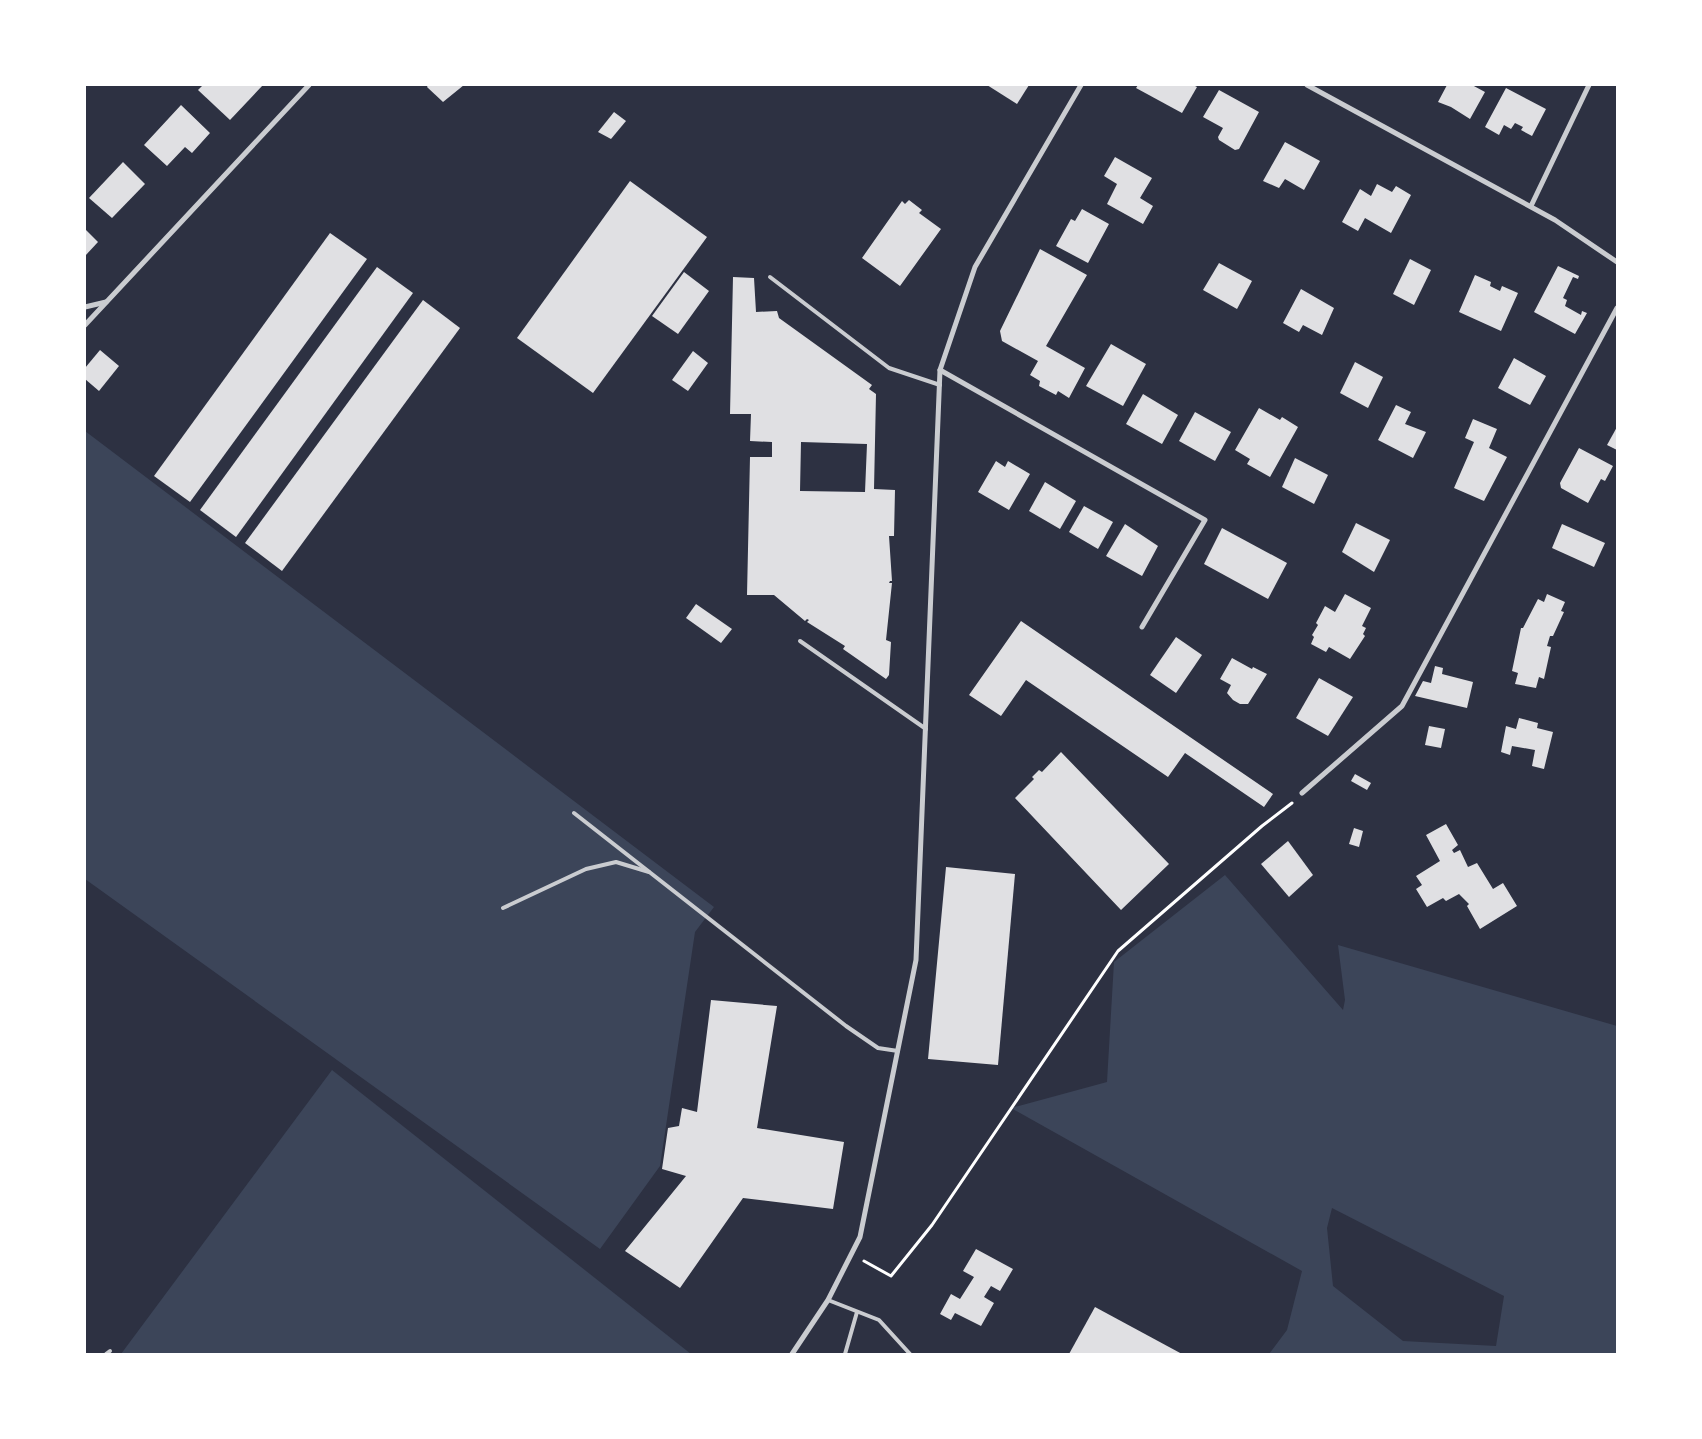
<svg xmlns="http://www.w3.org/2000/svg" width="1702" height="1439" viewBox="0 0 1702 1439" font-family="'Exo 2',sans-serif">
	<rect width="100%" height="100%" fill="#2d3142"/>
	<g fill="#3c4559" fill-rule="evenodd">
		<path d="M85 431 714 907 695 932 660 1166 600 1249 85 879Z"/>
		<path d="M1225 875 1343 1010 1345 1000 1338 945 1617 1026V1354H1269L1287 1330 1302 1271 1011 1108 1107 1082 1114 962ZM1332 1208 1504 1296 1496 1346 1403 1341 1333 1286 1327 1228Z"/>
		<path d="M332 1070 691 1354H121Z"/>
	</g>
	<g fill="#e0e0e3" fill-rule="evenodd">
		<path d="M203 85H263L230 120 198 90Z"/>
		<path d="M428 85H464L443 102 427 87Z"/>
		<path d="M987 85H1029L1017 104Z"/>
		<path d="M1138 85H1193L1197 87 1182 113 1136 88Z"/>
		<path d="M1447 85H1472L1485 92 1470 119 1451 107 1438 102Z"/>
		<path d="M1506 88 1546 109 1532 136 1521 130 1523 127 1515 123 1511 129 1504 125 1499 135 1485 127Z"/>
		<path d="M1219 90 1259 112 1239 149 1235 150 1219 140 1218 137 1223 128 1203 117Z"/>
		<path d="M181 105 210 133 192 153 185 147 167 166 144 145Z"/>
		<path d="M614 112 626 121 611 139 598 132Z"/>
		<path d="M1285 142 1320 161 1304 190 1285 179 1279 188 1263 181Z"/>
		<path d="M1115 157 1152 178 1140 198 1153 206 1143 224 1107 204 1117 184 1104 176Z"/>
		<path d="M123 162 145 184 112 218 89 198Z"/>
		<path d="M630 181 707 237 593 393 517 338Z"/>
		<path d="M1377 184 1392 192 1396 186 1411 195 1391 233 1365 218 1358 231 1342 222 1360 189 1371 196Z"/>
		<path d="M909 200 922 210 919 213 941 229 900 286 862 258 902 201 905 204Z"/>
		<path d="M1082 209 1109 224 1088 263 1056 246 1071 219 1075 221Z"/>
		<path d="M85 229 98 242 85 256Z"/>
		<path d="M330 233 367 259 190 502 154 476Z"/>
		<path d="M1040 249 1087 275 1046 346 1085 368 1069 398 1058 391 1056 395 1039 386 1040 381 1030 375 1038 361 1002 341 1000 331Z"/>
		<path d="M1410 259 1431 270 1414 305 1393 294Z"/>
		<path d="M1219 263 1252 281 1237 309 1203 290Z"/>
		<path d="M1558 266 1579 276 1578 279 1573 277 1563 298 1567 300 1565 306 1581 315 1582 311 1587 313 1575 334 1534 312Z"/>
		<path d="M377 267 413 293 236 537 200 510Z"/>
		<path d="M684 272 709 291 678 334 652 316Z"/>
		<path d="M1475 275 1491 282 1490 286 1500 291 1502 286 1518 293 1501 331 1459 312Z"/>
		<path d="M733 277 754 278 756 312 777 311 779 318 872 385 869 389 876 394 874 489 895 490 894 536H889L892 581H890L889 583H892L886 640 891 642 889 675 886 679 843 649 845 646 807 622 809 620 807 619 805 621 774 595H747L750 457H772V442L750 441 751 414H730ZM801 442 867 444 865 492 800 491Z"/>
		<path d="M1301 289 1334 308 1322 335 1303 325 1299 332 1283 323Z"/>
		<path d="M423 300 460 328 282 571 245 543Z"/>
		<path d="M1111 344 1146 364 1123 406 1086 386Z"/>
		<path d="M100 350 119 366 99 391 85 379V368Z"/>
		<path d="M693 351 708 363 688 391 672 380Z"/>
		<path d="M1514 358 1546 376 1530 405 1498 388Z"/>
		<path d="M1355 362 1383 377 1368 408 1340 393Z"/>
		<path d="M1143 394 1178 415 1162 444 1126 424Z"/>
		<path d="M1396 405 1411 412 1405 424 1426 432 1413 458 1378 440Z"/>
		<path d="M1259 408 1280 420 1282 417 1298 427 1270 477 1247 464 1250 459 1235 450Z"/>
		<path d="M1195 412 1231 432 1215 461 1179 441Z"/>
		<path d="M1473 419 1497 429 1489 448 1507 457 1484 501 1454 488 1474 442 1465 438Z"/>
		<path d="M1617 427V450L1607 445Z"/>
		<path d="M1579 448 1613 466 1605 481 1601 479 1588 503 1561 488 1560 483Z"/>
		<path d="M1295 458 1328 475 1314 504 1282 487Z"/>
		<path d="M996 461 1005 467 1008 461 1030 474 1009 510 978 492Z"/>
		<path d="M1045 482 1076 501 1060 529 1029 511Z"/>
		<path d="M1084 506 1113 522 1098 549 1069 532Z"/>
		<path d="M1356 523 1390 540 1374 572 1342 552Z"/>
		<path d="M1125 524 1158 546 1142 576 1106 556Z"/>
		<path d="M1562 524 1605 543 1594 567 1552 548Z"/>
		<path d="M1222 528 1287 563 1268 599 1204 564Z"/>
		<path d="M1345 594 1371 608 1362 626 1366 628 1363 634 1365 636 1350 659 1329 647 1326 652 1311 644 1314 637 1312 635 1318 625 1316 623 1325 606 1335 612Z"/>
		<path d="M1547 594 1565 602 1561 611 1564 612 1553 636H1550L1547 646 1551 647 1544 679 1539 677 1536 688 1515 684 1518 673 1512 671 1521 628H1523L1538 599 1544 602Z"/>
		<path d="M696 604 732 629 721 643 686 618Z"/>
		<path d="M1021 621 1273 794 1264 807 1185 753 1168 777 1026 680 1001 716 969 695Z"/>
		<path d="M1176 637 1202 655 1176 693 1150 675Z"/>
		<path d="M1232 658 1252 669 1253 667 1267 674 1248 704H1240L1233 700 1227 693 1231 685 1220 679Z"/>
		<path d="M1435 666 1443 668 1442 674 1473 682 1467 708 1415 696 1423 681 1431 683Z"/>
		<path d="M1319 678 1353 697 1328 736 1296 718Z"/>
		<path d="M1519 718 1538 723 1537 728 1553 732 1544 769 1532 766 1535 750 1512 746 1510 755 1501 752 1506 726 1516 729Z"/>
		<path d="M1429 726 1445 729 1441 748 1425 745Z"/>
		<path d="M1061 752 1169 864 1121 910 1015 798 1034 779 1032 777 1039 770 1042 772Z"/>
		<path d="M1355 774 1371 783 1367 790 1351 781Z"/>
		<path d="M1446 824 1458 845 1452 850 1454 853 1460 850 1468 867 1477 863 1493 889 1503 883 1517 906 1480 929 1467 906 1469 904 1459 894 1446 901 1443 898 1427 907 1416 889 1422 885 1416 876 1440 861 1426 835Z"/>
		<path d="M1354 828 1363 831 1359 847 1349 844Z"/>
		<path d="M1288 841 1313 875 1289 897 1261 864Z"/>
		<path d="M946 867 1015 874 998 1065 928 1059Z"/>
		<path d="M711 1000 777 1006 757 1128 844 1142 833 1209 743 1198 680 1288 625 1251 686 1176 662 1169 668 1128 679 1126 682 1108 697 1112Z"/>
		<path d="M976 1249 1013 1269 1000 1291 991 1286 984 1297 994 1303 981 1326 955 1313 951 1320 940 1314 951 1294 960 1299 974 1277 963 1271Z"/>
		<path d="M1095 1307 1182 1354H1069Z"/>
	</g>
	<g fill="none" stroke-linecap="round" stroke-linejoin="round">
		<path stroke="#fff" stroke-width="3" d="M864 1261 891 1276 932 1225 1118 951 1262 826 1292 803"/>
		<g stroke="#caccd0" stroke-width="4">
			<path d="M770 277 889 368 940 385"/>
			<path d="M800 641 926 729"/>
			<path d="M574 813 846 1026 878 1048 898 1051"/>
			<path d="M503 908 586 869 616 862 649 872"/>
			<path d="M828 1300 879 1320 910 1354"/>
			<path d="M106 1354 110 1351"/>
			<path d="M845 1354 857 1312"/>
		</g>
		<g stroke="#caccd0" stroke-width="5">
			<path d="M1307 85 1555 220 1617 262"/>
			<path d="M1531 206 1589 85"/>
			<path d="M85 307 106 302"/>
			<path d="M85 325 309 85"/>
			<path d="M940 370 1205 520 1142 627"/>
			<path d="M1302 793 1402 706 1617 308"/>
			<path d="M792 1354 828 1300 860 1237 916 960 940 370 975 267 1081 85"/>
		</g>
	</g>
	<rect width="1702" height="1439" fill="none" stroke="#ffffff" stroke-width="172"/>
</svg>
